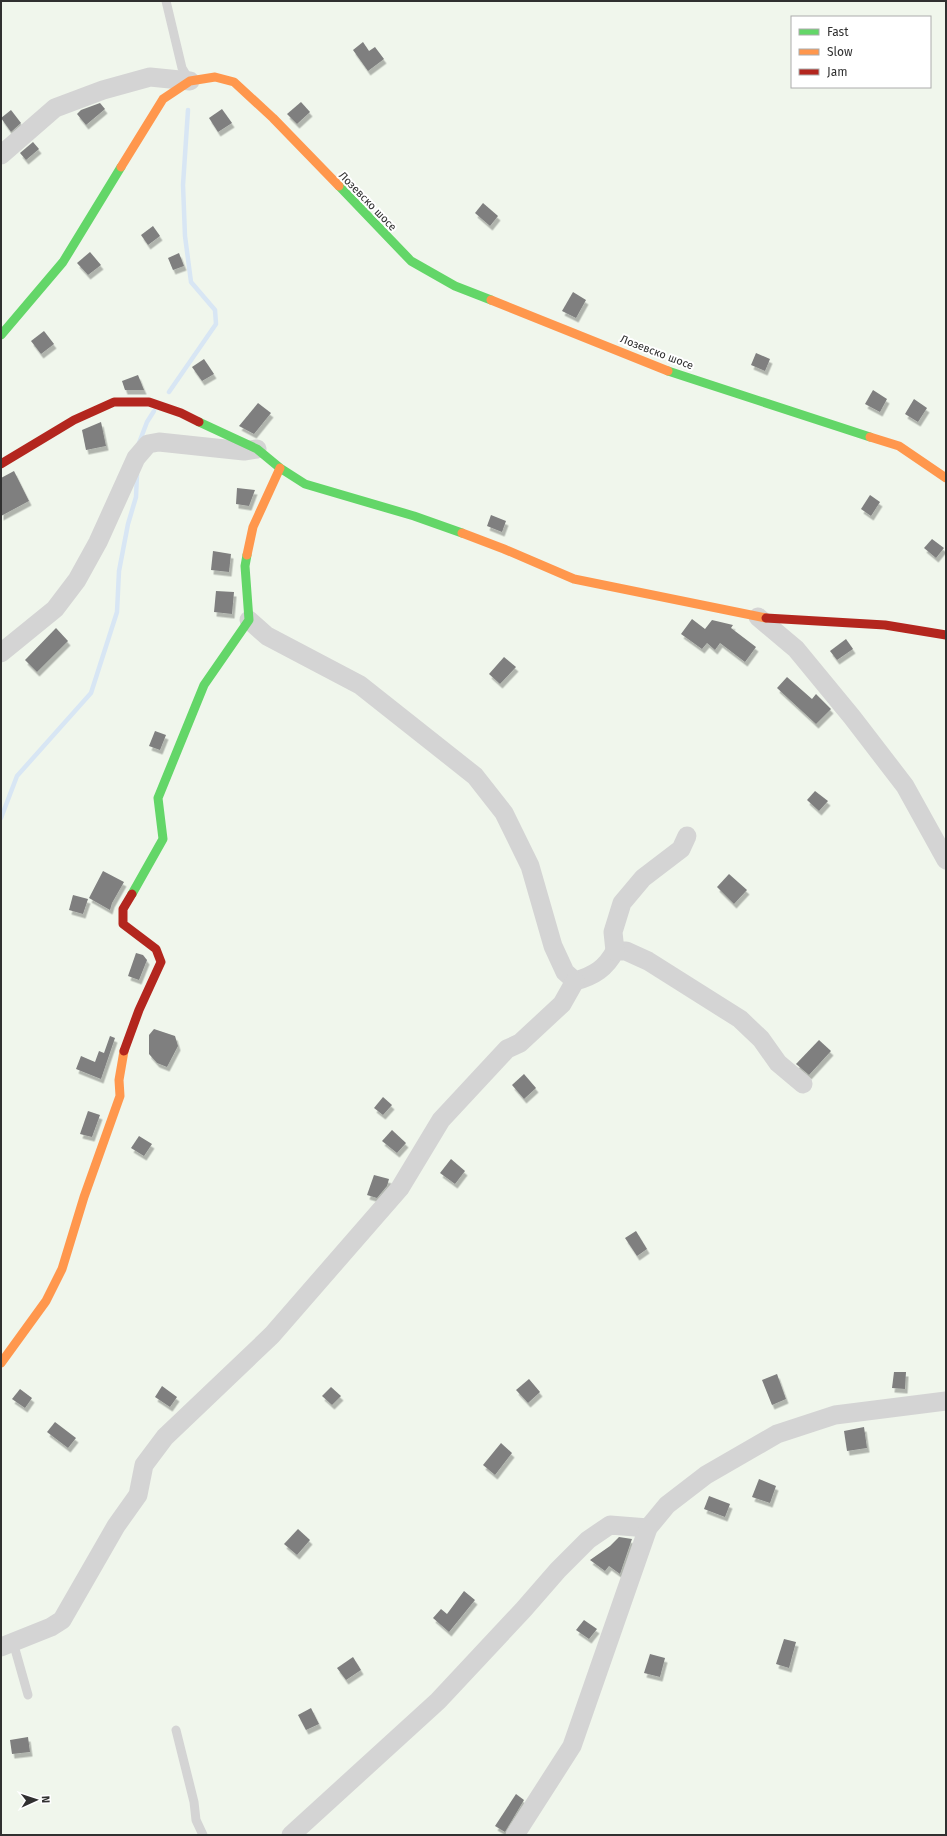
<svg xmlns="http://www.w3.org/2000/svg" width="947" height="1836" viewBox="0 0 947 1836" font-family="'Fira Sans',sans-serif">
	<defs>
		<filter id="shadow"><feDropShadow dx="2.5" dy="4.5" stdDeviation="0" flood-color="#0004"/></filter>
	</defs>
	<rect width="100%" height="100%" fill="#fff"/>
	<path fill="#f0f6ec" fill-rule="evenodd" d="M1 1H946V1835H1ZM792 17H930V87H792Z"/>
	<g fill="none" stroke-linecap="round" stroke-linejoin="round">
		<g stroke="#d8e6f4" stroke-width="4.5">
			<path d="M169 392 216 324 215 310 191 282 185 236 183 185 188 110"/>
			<path d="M139 443 147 422 154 411"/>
			<path d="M1 818 17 776 91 693 117 612 119 571 128 524 136 497 137 474"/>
		</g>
	</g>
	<g fill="#7f7f7f" filter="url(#shadow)">
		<path d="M363 42 369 51 375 47 384 59 368 71 353 50Z"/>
		<path d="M301 102 310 112 297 124 287 114Z"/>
		<path d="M100 103 105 109 86 125 77 114 81 110Z"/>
		<path d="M222 109 232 123 218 132 209 118Z"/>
		<path d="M11 110 21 123 11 132 1 118Z"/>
		<path d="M33 142 39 149 26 160 20 153Z"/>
		<path d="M483 203 498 216 490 226 475 213Z"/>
		<path d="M153 226 160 236 148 245 141 235Z"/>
		<path d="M90 252 101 265 88 275 77 263Z"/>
		<path d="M179 253 184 266 173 270 168 258Z"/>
		<path d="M573 292 586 300 576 318 562 311Z"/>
		<path d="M44 331 54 344 41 354 31 341Z"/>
		<path d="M756 353 770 359 765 371 751 365Z"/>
		<path d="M204 359 214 374 202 381 192 367Z"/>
		<path d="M138 375 144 390H125L122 381Z"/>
		<path d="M873 390 887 399 880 412 865 404Z"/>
		<path d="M914 399 927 408 918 422 905 414Z"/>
		<path d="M258 403 271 413 254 434 239 426Z"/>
		<path d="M101 422 106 446 86 450 82 430Z"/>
		<path d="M14 471 29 501 1 516V478Z"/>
		<path d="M237 488 255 490 249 506 236 504Z"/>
		<path d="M870 495 880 502 871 516 861 509Z"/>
		<path d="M491 515 506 521 502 532 487 526Z"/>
		<path d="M932 539 944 548 936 558 924 548Z"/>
		<path d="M213 551 231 554 229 572 211 570Z"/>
		<path d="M216 591 234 592 232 614 214 612Z"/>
		<path d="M692 619 705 629 712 620 733 625 731 628 756 647 745 662 720 643 715 650 707 643 702 649 681 634Z"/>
		<path d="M56 628 68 641 37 672 25 660Z"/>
		<path d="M846 639 853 649 837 660 830 651Z"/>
		<path d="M504 657 516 667 500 684 489 674Z"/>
		<path d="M787 677 812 699 816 694 831 709 816 724 777 688Z"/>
		<path d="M155 731 166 735 160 750 149 746Z"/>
		<path d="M815 791 828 801 819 811 807 800Z"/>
		<path d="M103 871 124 882 112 903 110 910 89 898Z"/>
		<path d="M729 874 747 890 734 904 717 887Z"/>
		<path d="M73 895 88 899 83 914 69 910Z"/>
		<path d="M136 953 143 955 147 960 139 980 128 976Z"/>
		<path d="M154 1029 175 1036 178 1046 167 1067 157 1063 149 1054V1035Z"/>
		<path d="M110 1036 115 1038 101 1079 76 1069 81 1056 95 1062 99 1051 104 1053Z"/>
		<path d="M819 1040 831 1051 809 1075 796 1064Z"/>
		<path d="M524 1074 536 1088 524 1099 512 1085Z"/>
		<path d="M383 1097 392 1105 383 1115 374 1108Z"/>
		<path d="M88 1111 100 1115 92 1137 80 1134Z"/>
		<path d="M392 1130 406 1143 397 1153 382 1141Z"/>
		<path d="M139 1136 152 1144 144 1156 131 1148Z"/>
		<path d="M451 1159 465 1171 455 1184 440 1173Z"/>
		<path d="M374 1175 389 1179 387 1186 377 1198 367 1195Z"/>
		<path d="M636 1231 647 1249 637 1256 625 1238Z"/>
		<path d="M894 1372H906L905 1389 892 1388Z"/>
		<path d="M777 1374 786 1399 772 1405 762 1380Z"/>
		<path d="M529 1379 540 1392 528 1403 516 1390Z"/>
		<path d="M162 1386 177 1397 170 1407 155 1397Z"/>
		<path d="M331 1387 341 1396 332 1405 322 1396Z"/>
		<path d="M20 1389 32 1398 25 1408 12 1399Z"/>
		<path d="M55 1422 76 1438 68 1448 47 1432Z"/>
		<path d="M864 1427 867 1448 847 1451 844 1431Z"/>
		<path d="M501 1443 512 1453 495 1475 483 1465Z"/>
		<path d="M759 1479 776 1486 770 1503 752 1497Z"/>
		<path d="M709 1496 730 1504 725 1517 704 1509Z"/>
		<path d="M298 1529 310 1540 297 1555 284 1544Z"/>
		<path d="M619 1537 632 1539 620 1574 609 1566 605 1571 590 1560 610 1546Z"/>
		<path d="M464 1591 475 1600 449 1632 433 1618 441 1609 447 1614Z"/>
		<path d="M584 1620 597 1629 589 1639 576 1630Z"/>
		<path d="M784 1639 796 1642 789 1668 776 1664Z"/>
		<path d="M650 1654 665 1658 660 1677 644 1673Z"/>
		<path d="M353 1657 361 1670 346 1680 337 1668Z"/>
		<path d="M311 1708 319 1724 306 1730 298 1715Z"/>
		<path d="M28 1737 30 1752 12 1754 10 1740Z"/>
		<path d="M516 1794 524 1800 505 1832 495 1826Z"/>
	</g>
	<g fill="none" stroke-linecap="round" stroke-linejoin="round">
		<g stroke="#d4d4d4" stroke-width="9">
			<path d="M166 1 182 68 190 81"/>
			<path d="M13 1642 28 1695"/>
			<path d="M176 1730 194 1802 196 1820 203 1835"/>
		</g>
		<g stroke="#d4d4d4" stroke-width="19">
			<path d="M1 155 55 108 103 90 150 77 190 81"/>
			<path d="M758 617 796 649 852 717 905 786 946 860"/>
			<path d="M249 620 267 636 360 685 475 776 504 813 530 866 553 946 565 972 575 981C594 976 606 968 615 951H626L648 961 740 1019 761 1039 778 1063 803 1084"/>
			<path d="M1 653 55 609 77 580 98 542 136 458 148 444 159 442 244 451 257 449"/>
			<path d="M615 951 613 932 622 903 643 878 681 849 687 836"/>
			<path d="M1 1647 51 1627 62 1620 116 1526 138 1495 144 1465 165 1437 272 1335 400 1188 441 1120 507 1049 520 1043 562 1004 575 981"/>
			<path d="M291 1835 438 1701 524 1609 558 1570 588 1540 610 1525 648 1528"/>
			<path d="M515 1835 572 1746 648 1528 667 1505 706 1475 777 1434 835 1415 946 1401"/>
		</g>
		<g stroke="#63d668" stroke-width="9">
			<path d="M339 186 411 261 455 286 491 300"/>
			<path d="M1 335 63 262 121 167"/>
			<path d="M668 371 870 437"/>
			<path d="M199 422 257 449 280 468 305 484 414 516 462 533"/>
			<path d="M132 894 163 839 158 798 204 685 249 620 245 566 247 555"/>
		</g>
		<g stroke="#ff974d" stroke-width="9">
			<path d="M121 167 163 99 190 81 215 77 234 82 273 118 339 186"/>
			<path d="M491 300 668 371"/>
			<path d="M870 437 899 446 946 478"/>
			<path d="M462 533 504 549 574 579 766 618"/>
			<path d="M247 555 253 527 280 468"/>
			<path d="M1 1363 46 1301 62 1269 84 1197 120 1096 119 1080 124 1051"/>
		</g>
		<g stroke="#b3261e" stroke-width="9">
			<path d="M1 464 74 420 114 402H149L181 413 199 422"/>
			<path d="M766 618 885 625 946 635"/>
			<path d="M124 1051 139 1010 161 962 156 949 123 924V909L132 894"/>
		</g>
	</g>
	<g text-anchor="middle" stroke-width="4" stroke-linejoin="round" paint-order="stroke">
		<g font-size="11" fill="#303030" stroke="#fff">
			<text transform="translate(368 201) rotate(46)" y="4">Лозевско шосе</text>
			<text transform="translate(657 352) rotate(21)" y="4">Лозевско шосе</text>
		</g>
	</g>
	<rect width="947" height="1836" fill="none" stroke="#303030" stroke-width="4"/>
	<rect x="791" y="16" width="140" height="72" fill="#ffffff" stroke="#acacac"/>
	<rect x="799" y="29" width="20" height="6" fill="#63d668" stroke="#acacac"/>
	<text x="827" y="36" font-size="12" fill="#303030">Fast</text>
	<rect x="799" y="49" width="20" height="6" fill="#ff974d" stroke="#acacac"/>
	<text x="827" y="56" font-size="12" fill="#303030">Slow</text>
	<rect x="799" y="69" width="20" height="6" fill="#b3261e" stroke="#acacac"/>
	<text x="827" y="76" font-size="12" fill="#303030">Jam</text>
	<g transform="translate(36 1800) rotate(87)" stroke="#ffffff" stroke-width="3" paint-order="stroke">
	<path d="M0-3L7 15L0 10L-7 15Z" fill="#303030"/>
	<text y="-6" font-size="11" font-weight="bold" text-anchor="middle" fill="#303030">N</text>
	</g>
</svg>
